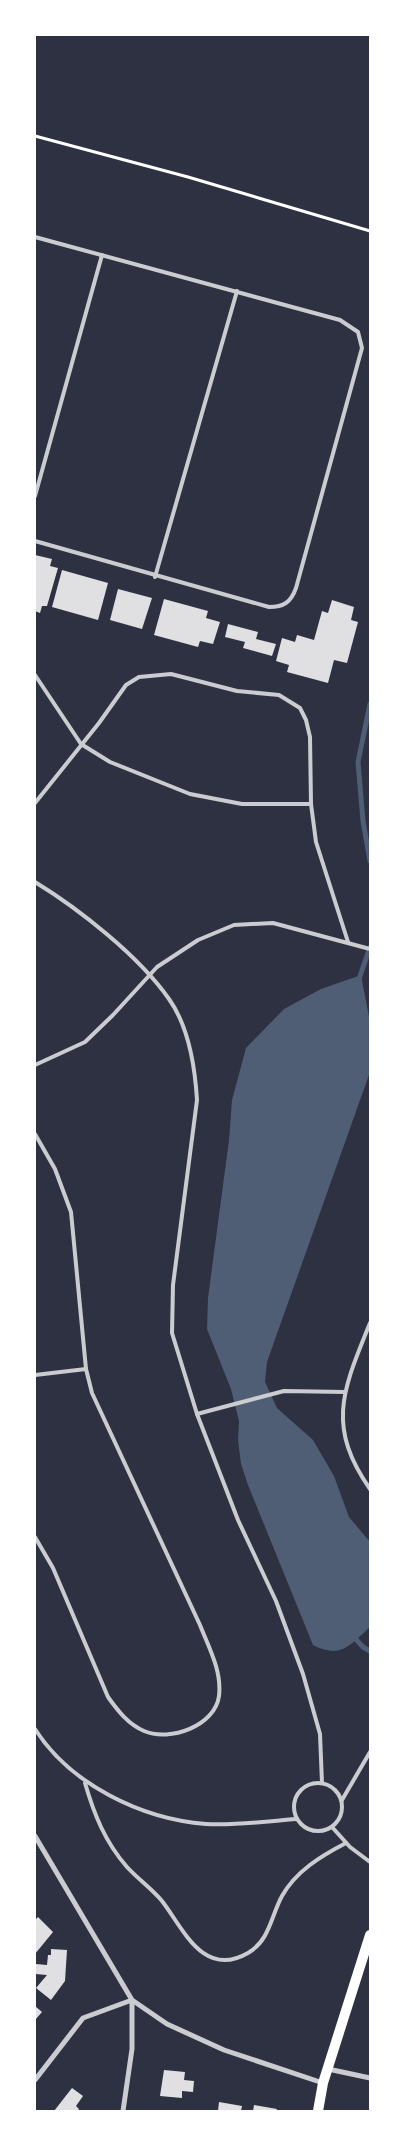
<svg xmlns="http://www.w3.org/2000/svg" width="405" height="2146" viewBox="0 0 405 2146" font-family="Barlow,sans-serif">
	<rect width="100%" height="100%" fill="#2d3142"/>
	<path fill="#4f5d75" d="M361 975 370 1022V1072L267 1362 265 1382 277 1408 313 1440 334 1476 349 1517 370 1542V1627C349 1646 341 1659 313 1645L248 1485 241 1464 238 1440 239 1421 231 1389 207 1329 208 1298 229 1140 232 1100 246 1048 284 1009 321 989Z"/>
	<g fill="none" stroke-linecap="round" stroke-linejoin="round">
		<g stroke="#4f5d75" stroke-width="5">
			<path d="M370 704 358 762 363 821 370 861"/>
			<path d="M359 979 370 947"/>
			<path d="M352 1635 363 1647 370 1651"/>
		</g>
	</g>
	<g fill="#e0e0e3">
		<path d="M35 555 52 559 50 566 58 568 47 606H42L40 613 35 611Z"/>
		<path d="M62 570 108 583 98 620 52 607Z"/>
		<path d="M118 589 152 598 142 629 110 620Z"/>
		<path d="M164 599 208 611 206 618 220 622 213 644 200 641 198 647 154 635Z"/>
		<path d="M332 600 354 607 351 620 358 622 347 663 334 660 328 683 287 672 289 665 276 661 282 638 295 642 297 635 314 640 322 611 328 613Z"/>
		<path d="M228 624 258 632 256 639 276 644 272 656 243 648 245 642 225 637Z"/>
		<path d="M38 1917 53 1932 35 1954V1920Z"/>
		<path d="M51 1949 67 1950 65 1981 51 2000 36 1988 47 1975 35 1974 36 1964 47 1965 48 1955H51Z"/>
		<path d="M35 2006 42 2012 35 2020Z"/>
		<path d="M164 2070 185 2072 184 2080 194 2081 193 2092 182 2091V2098L160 2096Z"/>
		<path d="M72 2088 83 2096 76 2106 79 2109 78 2111H54Z"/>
		<path d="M219 2102 242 2106 241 2111H218Z"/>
		<path d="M254 2105 277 2109 276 2111H253Z"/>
	</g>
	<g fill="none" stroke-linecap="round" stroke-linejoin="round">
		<path stroke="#fff" stroke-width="3" d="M35 136 188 177 370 231"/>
		<g stroke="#caccd0" stroke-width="4">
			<path d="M35 237 340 320 358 332 362 348 296 588C291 602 284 607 269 607L35 541"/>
			<path d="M35 496 102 255"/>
			<path d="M155 577 237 291"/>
			<path d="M35 675 81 744 110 762 190 794 242 804H311"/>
			<path d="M35 803 99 723 126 685 139 677 171 674 237 691 279 695 300 708 306 720 310 737 311 804 316 842 348 942"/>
			<path d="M35 882C79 909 139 956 169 999 189 1027 195 1067 197 1100L173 1285 172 1333 197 1414 238 1520 276 1601 303 1674 320 1734 322 1783"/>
			<path d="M35 1065 85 1042 113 1015 157 967 198 940 234 925 273 923 370 949"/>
			<path d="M35 1134 55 1169 71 1212 86 1369 92 1393 200 1625C209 1648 222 1671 219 1696 215 1726 170 1742 144 1731 128 1724 118 1711 108 1697L53 1568 35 1537"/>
			<path d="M370 1323C344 1388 325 1425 370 1489"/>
			<path d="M35 1375 86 1369"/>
			<path d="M197 1414 284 1391 345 1392"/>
			<path d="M35 1729C70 1784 141 1819 206 1824 236 1826 268 1821 297 1819"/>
			<path d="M85 1783C94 1814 105 1842 127 1867 138 1879 152 1889 162 1901 183 1928 203 1979 248 1953 270 1940 271 1916 282 1896 296 1871 321 1856 346 1843"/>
			<circle cx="318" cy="1807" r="24"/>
			<path d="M342 1800 370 1752"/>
			<path d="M332 1827 350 1847 370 1862"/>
		</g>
		<g stroke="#caccd0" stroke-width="5">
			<path d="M35 1836 132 2000 167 2024 224 2050 323 2083"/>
			<path d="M328 2069 370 2078"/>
			<path d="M35 2080 83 2018 132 2000V2049L123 2111"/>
		</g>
		<path stroke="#fff" stroke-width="10" d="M318 2111 323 2083 370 1935"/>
	</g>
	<rect width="405" height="2146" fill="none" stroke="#ffffff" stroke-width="72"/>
</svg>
